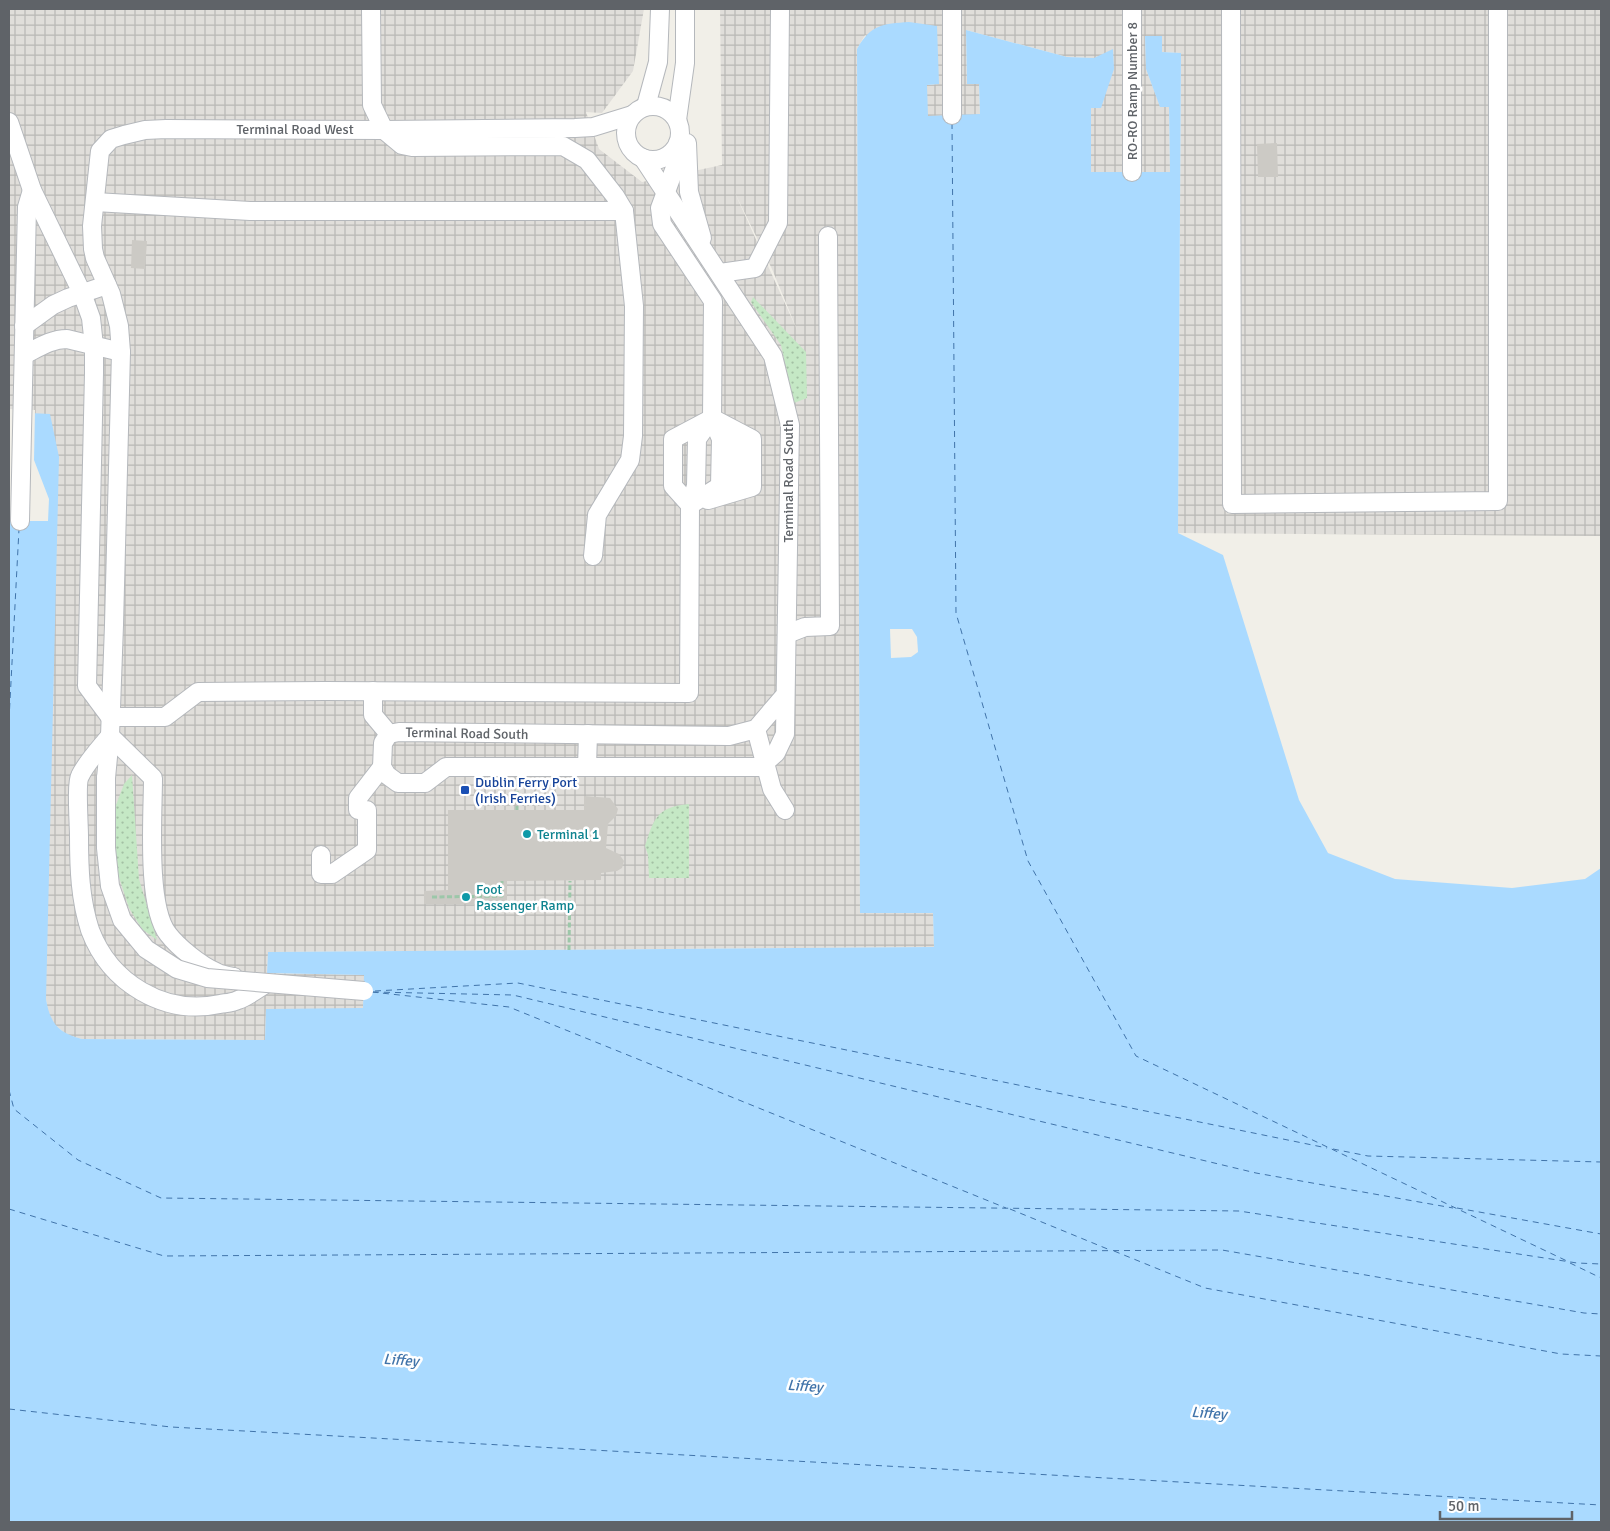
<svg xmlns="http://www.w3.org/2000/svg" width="1610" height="1531" viewBox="0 0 1610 1531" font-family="Signika,sans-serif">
	<defs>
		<pattern id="industrial-grid" width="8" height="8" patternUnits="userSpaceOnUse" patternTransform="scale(1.25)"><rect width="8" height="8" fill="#e0deda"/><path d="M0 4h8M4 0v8" fill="none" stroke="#b9b8b5"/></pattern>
		<pattern id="green-dots" width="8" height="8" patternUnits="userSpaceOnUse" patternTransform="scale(1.25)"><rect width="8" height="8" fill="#c5e8c5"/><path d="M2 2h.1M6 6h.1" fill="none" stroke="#a3c0a4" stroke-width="1.8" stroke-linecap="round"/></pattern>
	</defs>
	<rect width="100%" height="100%" fill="#f1efe8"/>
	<path fill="url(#industrial-grid)" fill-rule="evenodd" d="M9 9H644L633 71 602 113 586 112 599 149 642 182 722 165 720 9H1601V536L1178 533 1181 53 1162 52 1145 36 1146 69 1160 106 1169 107 1170 172H1091V108L1094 58 1067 57 966 30 967 84H979L980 115 927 116V85L938 84 865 35 857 49 860 913H933L934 947 268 952 267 973 365 975 363 1009H266L265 1040 82 1039 67 1035 54 1024 48 1013 46 999 9 412ZM734 191 772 269 798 332Z"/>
	<g fill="url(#green-dots)">
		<path d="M753 297 806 352 807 398 794 403 781 345 751 302Z"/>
		<path d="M132 775 139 879 157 940 142 929 129 908 116 868V805L124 784Z"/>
		<path d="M689 804V878H649L648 855 645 846C654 818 657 807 689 804Z"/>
	</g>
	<path fill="#aadaff" d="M909 22 937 26 939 84 927 85 928 116 980 114 979 84H967L966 30 1067 57 1094 58 1113 49 1114 69 1101 108H1091V172H1170L1169 107H1160L1146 69 1145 36H1162V52L1181 53 1178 533 1223 555 1299 800 1328 853 1395 879 1512 888 1585 879 1601 868V1522H9V412L50 414 59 457 46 999C50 1023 58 1033 82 1039L265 1040 266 1009 363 1008 364 975 267 973 268 952 934 947 933 913H860L857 49C871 24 883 24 909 22Z"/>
	<g fill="#f1efe8">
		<path d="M9 409 35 410 34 460 49 499 48 521H9Z"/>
		<path d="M890 629H912L917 637 918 652 911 657 891 658Z"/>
	</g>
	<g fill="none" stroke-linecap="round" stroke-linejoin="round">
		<g stroke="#4174aa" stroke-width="1" stroke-dasharray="6 5" stroke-linecap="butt">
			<path d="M952 123 956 613 1028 861 1136 1056 1567 1261"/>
			<path d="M9 720 19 529"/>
			<path d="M375 991 518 983 1327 1148"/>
			<path d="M372 992 509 1007 1006 1208"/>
			<path d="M373 992 513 995 1256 1173 1453 1208"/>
			<path d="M9 1090 14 1109 78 1160 161 1198 1239 1211 1577 1263 1601 1264"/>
			<path d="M1333 1149 1368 1156 1601 1162"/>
			<path d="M1457 1208 1601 1234"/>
			<path d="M9 1209 164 1256 1222 1250 1584 1313 1601 1314"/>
			<path d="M1010 1209 1110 1250"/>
			<path d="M1114 1251 1205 1288 1561 1354 1601 1356"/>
			<path d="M1570 1263 1601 1278"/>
			<path d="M9 1409 171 1427 1601 1505"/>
		</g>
	</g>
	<g fill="#cccac5">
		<path d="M1277 143 1278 177H1258L1257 144Z"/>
		<path d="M132 240 147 241 145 269 131 268Z"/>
		<path d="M584 796 610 798 618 809 616 816 608 824 606 848 619 854 624 861 622 868 617 871 601 873V880L507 881V910H475V904H424V891L448 890V810H584Z"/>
	</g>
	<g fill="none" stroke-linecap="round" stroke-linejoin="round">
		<g stroke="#b5b8bc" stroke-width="20">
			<g id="minor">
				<path d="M371 9 372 105 384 130 402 145 412 147 563 146 587 160 615 196 624 211 634 306 633 436 630 460 597 515 593 556"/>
				<path d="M952 9V115"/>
				<path d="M1132 9V172"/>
				<path d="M1231 9 1232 504 1498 501V9"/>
				<circle cx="653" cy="133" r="27"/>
				<path d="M646 106 658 62 660 9"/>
				<path d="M677 120 685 63V9"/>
				<path d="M9 122 32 190 82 293 91 318 94 346V373L87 686 110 717"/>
				<path d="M678 143 677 162 660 208 662 224 713 301 712 418 721 439 720 486 690 505"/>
				<path d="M687 143 689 192 702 238"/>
				<path d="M643 158 773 356 790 425 785 734 776 753 760 767H446L425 783H398L387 775 382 767 383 743 389 734 399 732 729 736 756 729 785 695"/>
				<path d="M95 202 250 211H624"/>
				<path d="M720 273 755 268 778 223 780 9"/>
				<path d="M24 326 53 305 68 298 107 285"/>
				<path d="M24 355C38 348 51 339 67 339L121 352"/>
				<path d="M721 493 736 486 737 439 723 428"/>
				<path d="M708 500 752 487V439L712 418"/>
				<path d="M690 505 673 486V439L707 421"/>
				<path d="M20 521 27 207 32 190"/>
				<path d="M787 634 805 627 830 626 828 236"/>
				<path d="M373 691V715L389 734"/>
				<path d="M110 717H165L198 692 325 691 689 693 690 505 696 486 697 439 712 418"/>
				<path d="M756 729 772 789 785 810"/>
				<path d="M110 736 153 778C153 814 146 906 168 934 178 947 200 965 216 972 221 975 228 976 234 977"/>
				<path d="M109 737C100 748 86 763 80 776 76 783 79 825 79 836 79 868 80 899 90 930 110 983 164 1016 220 1004 225 1003 232 1003 238 1000 247 997 256 990 264 985"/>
				<path d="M587 767 588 734"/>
				<path d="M106 778 110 736 114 625 121 352 119 326 111 294 95 258 93 249 92 226 100 151 111 139 124 135 145 130 166 129 384 130 575 128 593 127 632 115"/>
				<path d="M321 855V874H332L367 850V810H358V798L382 767"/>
			</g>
		</g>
		<g stroke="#9cc7a9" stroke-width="3" stroke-dasharray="5 2.5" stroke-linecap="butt">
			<path d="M517 791V810"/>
			<path d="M432 897 502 896V881"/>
			<path d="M569 950 570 881"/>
		</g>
		<use href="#minor" stroke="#fff" stroke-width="18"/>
		<g stroke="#b5b8bc" stroke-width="20" stroke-linecap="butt">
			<path id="minor-bridge" d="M106 778V848L110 886 122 920 146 949 177 969 207 978 364 991"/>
		</g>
		<use href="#minor-bridge" stroke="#fff" stroke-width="18"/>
	</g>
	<rect fill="#1a4fb4" stroke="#fff" stroke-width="2" x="460" y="785" width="10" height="10" rx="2.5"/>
	<g fill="#0f9aa8" stroke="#fff" stroke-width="2">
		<circle cx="527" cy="834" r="5"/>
		<circle cx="466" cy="897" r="5"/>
	</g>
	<g text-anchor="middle" stroke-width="5" stroke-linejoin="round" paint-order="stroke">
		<g font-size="14" fill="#5f6368" stroke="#fff">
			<text transform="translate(1132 91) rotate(-90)" y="5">RO-RO Ramp Number 8</text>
			<text x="295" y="134">Terminal Road West</text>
			<text transform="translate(788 481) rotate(-90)" y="5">Terminal Road South</text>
			<text transform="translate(467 733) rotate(1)" y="5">Terminal Road South</text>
		</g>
		<g font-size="14" fill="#164399" stroke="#fff" text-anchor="start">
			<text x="475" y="787">Dublin Ferry Port<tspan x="475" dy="16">(Irish Ferries)</tspan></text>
		</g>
		<g font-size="14" fill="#0d838f" stroke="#fff" text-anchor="start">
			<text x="537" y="839">Terminal 1</text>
			<text x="476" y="894">Foot<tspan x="476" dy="16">Passenger Ramp</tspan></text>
		</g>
		<g font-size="15" font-style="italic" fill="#4174aa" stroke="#fff">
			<text transform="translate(401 1360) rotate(4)" y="5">Liffey</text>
			<text transform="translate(805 1386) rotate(4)" y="5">Liffey</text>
			<text transform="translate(1209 1413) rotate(4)" y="5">Liffey</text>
		</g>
	</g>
	<rect width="1610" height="1531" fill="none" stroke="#5f6368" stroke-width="20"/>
	<path d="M1440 1511v8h132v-8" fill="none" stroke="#5f6368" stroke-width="2.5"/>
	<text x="1448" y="1511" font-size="15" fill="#5f6368" stroke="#ffffff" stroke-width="4" paint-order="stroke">50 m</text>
</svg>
